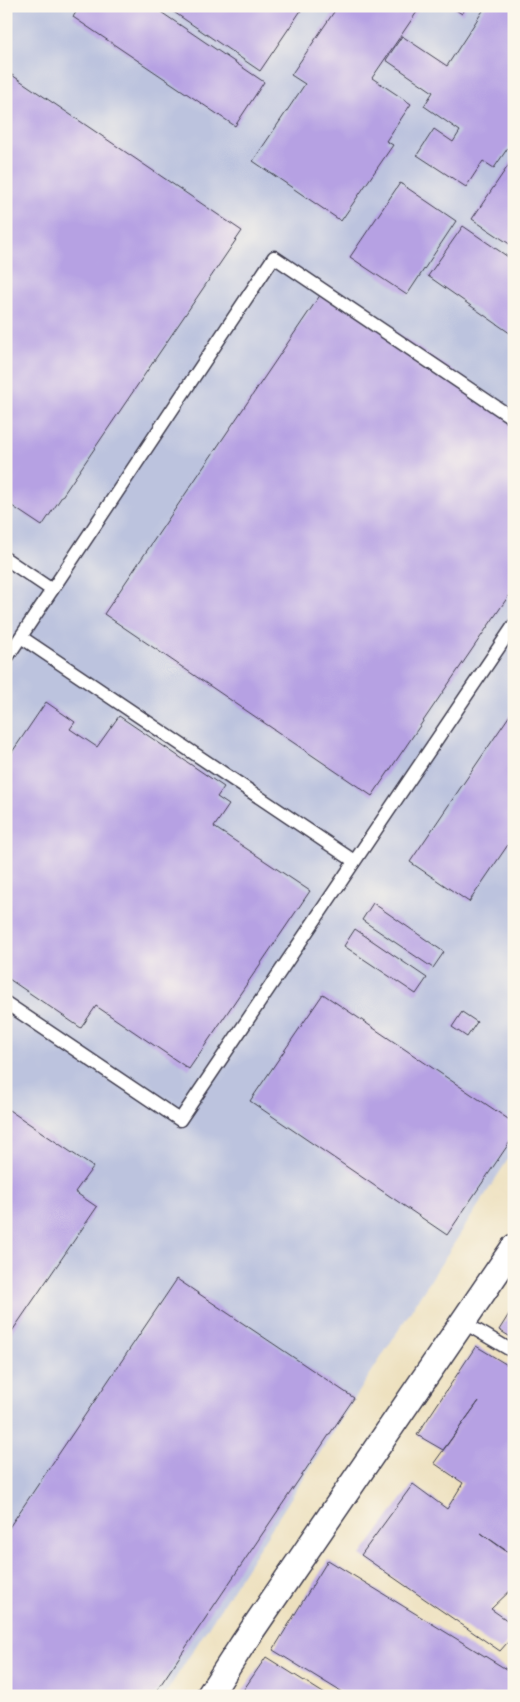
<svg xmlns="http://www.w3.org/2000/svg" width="520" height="1702" viewBox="0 0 520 1702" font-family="'Architects Daughter',sans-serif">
	<rect width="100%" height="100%" fill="#fbf7ec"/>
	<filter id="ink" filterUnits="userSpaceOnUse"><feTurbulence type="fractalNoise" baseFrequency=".02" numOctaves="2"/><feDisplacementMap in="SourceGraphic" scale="10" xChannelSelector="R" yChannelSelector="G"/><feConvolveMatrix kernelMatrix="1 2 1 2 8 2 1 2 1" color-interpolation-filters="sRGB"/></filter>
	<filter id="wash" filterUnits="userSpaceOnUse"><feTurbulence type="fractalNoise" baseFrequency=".0096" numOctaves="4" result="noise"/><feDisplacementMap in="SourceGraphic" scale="20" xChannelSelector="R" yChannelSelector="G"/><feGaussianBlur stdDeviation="1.12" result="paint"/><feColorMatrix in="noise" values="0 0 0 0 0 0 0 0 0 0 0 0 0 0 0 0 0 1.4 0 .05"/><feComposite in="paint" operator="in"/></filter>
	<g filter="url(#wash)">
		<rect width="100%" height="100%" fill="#ede0be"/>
		<path fill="#bcc3de" d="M6 6H514V1150L164 1696H6Z"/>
		<g id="blocks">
			<g fill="#b6a1e3">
				<path d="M80 6H152L264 82 235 126 73 17Z"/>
				<path d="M165 6H304L260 71Z"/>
				<path d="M338 6H421L372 78 411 104 386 141 393 145 341 221 253 161 305 84 291 75Z"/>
				<path d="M450 6H467L462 14Z"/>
				<path d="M486 6H514V139L494 168 483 161 466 187 417 155 434 129 453 142 460 131 424 106 433 92 386 60 402 36 447 66Z"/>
				<path d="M6 71 242 231 42 526 6 502Z"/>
				<path d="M512 160 514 161V247L472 219Z"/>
				<path d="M400 183 456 221 407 295 350 257Z"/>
				<path d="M463 226 514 261V336L428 276Z"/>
				<path d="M327 285 514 412V588L372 796 104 614Z"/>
				<path d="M46 702 75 722 70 729 97 747 119 716 224 787 217 797 229 805 214 827 310 891 189 1069 96 1006 81 1028 6 977V761Z"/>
				<path d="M514 709V836L469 902 410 862Z"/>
				<path d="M373 903 444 952 433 968 362 920Z"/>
				<path d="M355 929 427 978 416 994 344 946Z"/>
				<path d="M323 994 514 1123V1136L447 1235 250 1101Z"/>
				<path d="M462 1012 477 1022 467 1037 452 1027Z"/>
				<path d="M6 1108 93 1167 75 1192 97 1207 6 1340Z"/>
				<path d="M177 1279 354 1398 153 1696H6V1532Z"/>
				<path d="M514 1306V1339L499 1330Z"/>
				<path d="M476 1346 514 1369V1556L481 1533 514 1557V1587L491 1609 514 1625V1635L500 1651 361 1555 413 1484 447 1509 463 1483 434 1463 479 1401 443 1450 417 1435Z"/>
				<path d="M328 1560 514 1674V1696H348L273 1650Z"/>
				<path d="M266 1657 328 1696 240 1695Z"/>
			</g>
		</g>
	</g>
	<g filter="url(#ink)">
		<use href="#blocks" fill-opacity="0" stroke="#403e4f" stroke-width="1"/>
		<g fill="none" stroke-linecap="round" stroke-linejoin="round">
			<g stroke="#403e4f" stroke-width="15">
				<g id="service">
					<path d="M6 559 52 590"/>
					<path d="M21 637 354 861"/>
					<path d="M6 659 274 257 514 419"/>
					<path d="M6 1003 180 1120 514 625"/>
					<path d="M463 1322 514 1352"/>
				</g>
			</g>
			<g stroke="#403e4f" stroke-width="28">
				<path id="minor" d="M209 1696 242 1645 514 1247"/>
			</g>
			<use href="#service" stroke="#fff" stroke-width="12"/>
			<use href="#minor" stroke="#fff" stroke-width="25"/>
		</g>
	</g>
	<rect width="520" height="1702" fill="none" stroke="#fbf7ec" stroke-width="25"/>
</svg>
